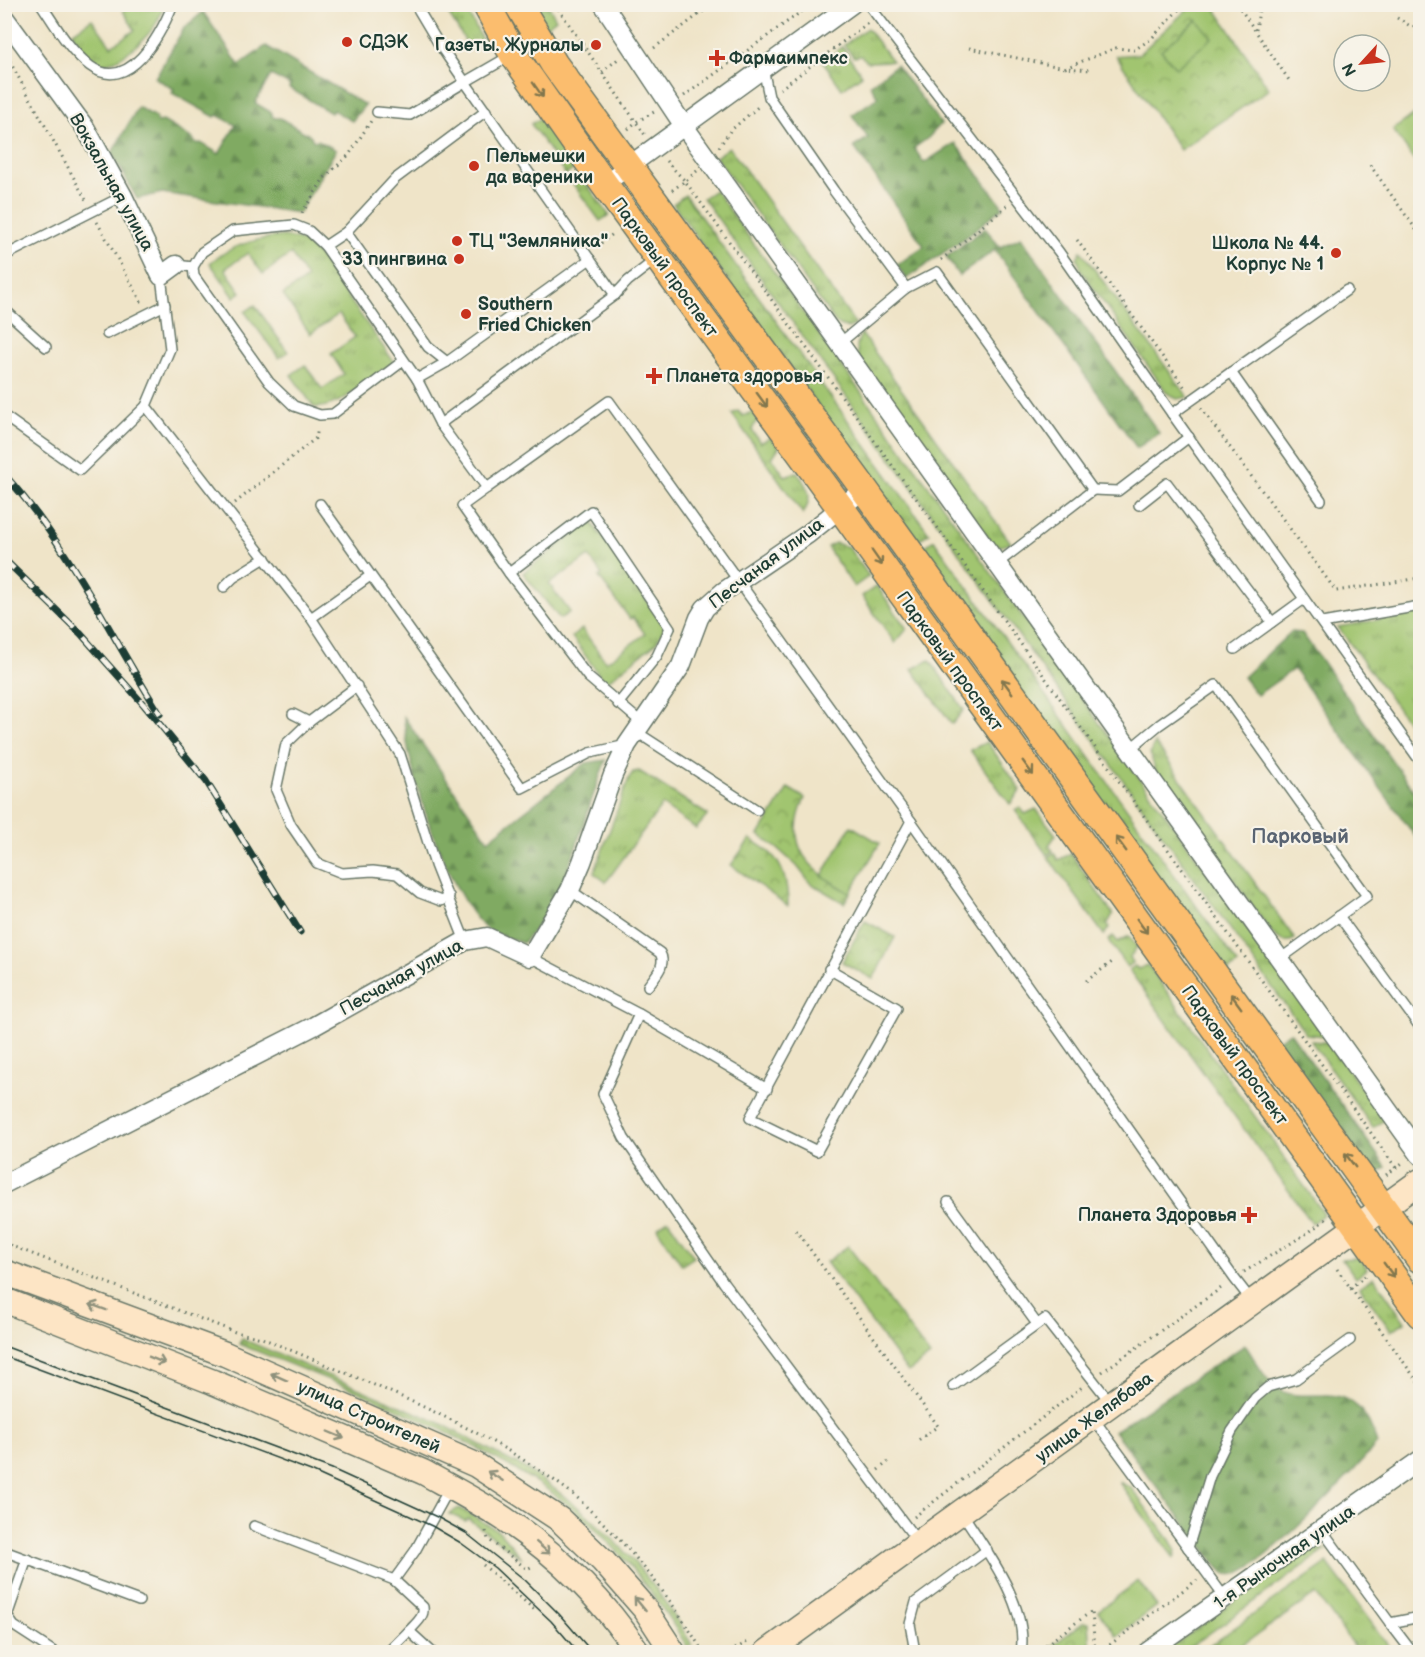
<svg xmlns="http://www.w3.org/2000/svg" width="1425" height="1657" viewBox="0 0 1425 1657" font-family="'Balsamiq Sans',sans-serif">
	<defs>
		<pattern id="grass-tufts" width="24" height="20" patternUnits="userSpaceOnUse" patternTransform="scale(1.5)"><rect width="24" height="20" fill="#a1c56f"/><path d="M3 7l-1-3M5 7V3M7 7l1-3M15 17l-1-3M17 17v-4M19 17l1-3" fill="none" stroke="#83a15c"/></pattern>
		<pattern id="forest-firs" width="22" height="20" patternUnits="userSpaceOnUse" patternTransform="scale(1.5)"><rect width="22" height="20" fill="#80aa62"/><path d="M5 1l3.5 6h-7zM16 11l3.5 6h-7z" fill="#688c52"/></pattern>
		<pattern id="park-crowns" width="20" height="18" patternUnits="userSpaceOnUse" patternTransform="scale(1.5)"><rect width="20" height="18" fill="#a1c56f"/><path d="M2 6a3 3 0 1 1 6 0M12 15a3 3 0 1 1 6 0" fill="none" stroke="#83a15c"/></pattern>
	</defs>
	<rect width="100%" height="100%" fill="#f7f3e8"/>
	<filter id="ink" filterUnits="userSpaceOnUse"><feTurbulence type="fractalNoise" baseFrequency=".0167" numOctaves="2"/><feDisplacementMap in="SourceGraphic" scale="12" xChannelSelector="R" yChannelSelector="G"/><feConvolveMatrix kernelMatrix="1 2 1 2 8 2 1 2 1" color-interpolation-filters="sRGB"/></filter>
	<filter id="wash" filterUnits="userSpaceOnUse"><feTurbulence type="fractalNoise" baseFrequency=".008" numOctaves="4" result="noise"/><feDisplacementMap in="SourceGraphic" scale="24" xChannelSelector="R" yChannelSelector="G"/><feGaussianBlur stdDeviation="1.35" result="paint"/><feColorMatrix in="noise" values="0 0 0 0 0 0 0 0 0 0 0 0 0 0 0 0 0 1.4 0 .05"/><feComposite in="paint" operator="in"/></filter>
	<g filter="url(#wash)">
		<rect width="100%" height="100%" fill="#efe4c8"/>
		<g fill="url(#grass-tufts)" stroke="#608152" stroke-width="1.5">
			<path d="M132 5H164C162 10 160 17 157 22 149 37 113 70 96 63 86 58 78 41 72 33L92 19 111 46 135 30 123 11Z"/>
			<path d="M443 5H464L484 43 471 50Z"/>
			<path d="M533 5H548L556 19 546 27Z"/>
			<path d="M867 28 892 61 868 62 861 56 854 57 844 45Z"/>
			<path d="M842 47 862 75 842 89 823 62Z"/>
			<path d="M541 118 575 168 566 175 531 124Z"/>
			<path d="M729 147 856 325 848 328 837 324 716 157Z"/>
			<path d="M582 178 609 215 600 221 573 184Z"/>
			<path d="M715 190 1325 1036 1306 1034 703 198Z"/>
			<path d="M685 195 929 533 916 542 673 204Z"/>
			<path d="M283 236 300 240 316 252 394 362C376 375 337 411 314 407L291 375 305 365 322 389 344 374 331 354 355 337 339 314 310 334 283 295 307 278 291 254 263 274 248 253 225 269 241 292 234 297 210 263C231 245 255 239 283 236Z"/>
			<path d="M1081 251 1188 397 1177 399 1167 393 1082 272 1077 258Z"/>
			<path d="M255 305 288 352 279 358 245 312Z"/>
			<path d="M861 333 1011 543 1002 546 993 544 858 357 857 345Z"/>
			<path d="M738 411 743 416 754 411 757 420 752 430 760 443 771 437 779 447 772 458 785 476 797 472C808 487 814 497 803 514L732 414Z"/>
			<path d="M591 521 665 626 656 643 605 683 572 637 582 629 606 662 645 634 633 617 630 619 599 577 602 575 589 556 549 584 570 612 560 619 523 573Z"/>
			<path d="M934 540 1238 964 1224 974 920 550Z"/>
			<path d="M835 543 848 547 869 576 854 587 827 547Z"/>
			<path d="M877 586 907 629 895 643 862 596Z"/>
			<path d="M1420 612V739L1338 627Z"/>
			<path d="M930 660 964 710 952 724 912 669Z"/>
			<path d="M987 742 1021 790 1010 804 970 750Z"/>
			<path d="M1155 743 1295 939C1285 944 1279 940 1272 933L1156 772 1150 753Z"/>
			<path d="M639 771 708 815 696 829 662 805 606 882 594 873 629 778 633 772Z"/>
			<path d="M1020 807 1025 814 1036 809 1056 835 1049 845 1053 851 1047 855 1015 810Z"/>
			<path d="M1054 853 1058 860 1071 854 1113 914 1107 925 1109 928 1104 935 1048 857Z"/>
			<path d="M1113 936 1118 942 1129 936 1137 947 1130 957 1133 963 1127 967 1108 940Z"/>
			<path d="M1148 965 1324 1214 1312 1223 1129 970 1135 966 1138 969Z"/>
			<path d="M1311 1041 1328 1042 1385 1119 1373 1128Z"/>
			<path d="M1356 1258 1361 1259 1367 1269 1356 1278 1342 1259Z"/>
			<path d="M1374 1277 1405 1322 1391 1331 1360 1287Z"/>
			<path d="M242 1339 438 1422 514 1463 515 1462C567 1495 615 1535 652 1584 667 1603 679 1624 692 1645L688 1648C653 1590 610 1535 555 1495 528 1475 502 1462 473 1446 398 1406 318 1375 239 1344Z"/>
			<path d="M1119 1482 1131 1488 1170 1540 1176 1551 1174 1558Z"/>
			<path d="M459 1508 499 1531 522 1558 468 1519 465 1521 449 1514Z"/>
			<path d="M1316 1547 1326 1550 1183 1652H1164L1296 1557Z"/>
			<path d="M1327 1563 1393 1652H1358L1316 1594 1232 1652H1200Z"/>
		</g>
		<g fill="url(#forest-firs)" stroke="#50744b" stroke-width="1.5">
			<path d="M203 12 239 65 266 46 365 105 352 121 333 110 331 113 289 88 290 85 271 75 255 103 272 113V116L275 118H280L311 136 313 141 318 140 336 150 299 213 162 193 137 199 112 153 138 107 155 117 157 122 163 121 193 139 196 144 201 143 219 154 236 125 217 115 215 117 172 93 174 89 155 78 184 28Z"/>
			<path d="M896 65 941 124 928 138 914 148 924 163 955 143 1003 207 966 237 906 279 897 265 924 246 854 147 868 138 852 115 878 97 870 85Z"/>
			<path d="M985 228 1000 247 1021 237 1159 433 1137 448 995 250 959 276 946 257Z"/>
			<path d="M1291 632 1302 633 1420 800V843L1294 669 1257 695 1243 677Z"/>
			<path d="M404 717 488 840 586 763 606 760C580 824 572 889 523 943 512 939 494 936 485 928 447 892 406 769 404 717Z"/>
			<path d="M1290 1032 1386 1167 1371 1178 1274 1043Z"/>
			<path d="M1245 1345C1253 1356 1264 1378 1275 1387 1290 1398 1307 1395 1324 1395 1356 1394 1370 1417 1377 1444 1356 1469 1261 1570 1235 1574 1228 1576 1224 1573 1219 1568L1114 1431Z"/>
		</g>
		<g fill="url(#park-crowns)" stroke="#608152" stroke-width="1.5">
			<path d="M1192 5H1213L1269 89 1180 150 1116 56 1139 54Z"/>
			<path d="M788 788 805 798C782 849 810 869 850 893L844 903 810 883 797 866 778 849 759 835Z"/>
			<path d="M750 839C757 844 767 849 773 856 785 869 788 890 788 906L731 865Z"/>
			<path d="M865 921 895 937 873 979 842 962Z"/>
			<path d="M668 1220 694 1257 682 1265 657 1228Z"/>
			<path d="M848 1246 930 1356 908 1372 826 1262Z"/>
			<path d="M1084 1622 1089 1623 1091 1652H1054L1053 1645Z"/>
		</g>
		<g fill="#a1c56f" stroke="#608152" stroke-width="1.5">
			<path d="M1197 20 1212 38 1176 68 1161 50Z"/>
			<path d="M1420 110V168L1393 130Z"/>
			<path d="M851 826 880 843 850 893 822 876Z"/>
			<path d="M1138 1581 1157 1606 1117 1636 1098 1611Z"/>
		</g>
	</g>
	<g filter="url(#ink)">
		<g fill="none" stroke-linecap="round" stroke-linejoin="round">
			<g stroke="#687768" stroke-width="12">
				<g id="lane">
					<path d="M41 4C55 25 69 50 90 66 129 95 161 34 173 4"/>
					<path d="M415 4 437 41 465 82 510 56"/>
					<path d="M868 4 1059 252 1170 411 1420 761"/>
					<path d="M763 68 769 97 834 191 906 288 840 343"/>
					<path d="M486 111 395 179 346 232 428 347 447 362 590 259"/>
					<path d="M377 112 410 115 465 82 615 295"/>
					<path d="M325 246 346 232"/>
					<path d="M4 256 123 196"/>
					<path d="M176 265 193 267 202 252 233 231 294 225 309 231 325 246 417 379 440 424 487 488 609 401 911 821 1234 1278 1251 1300"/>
					<path d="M193 267 194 276 269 382 294 406 320 415 333 414 403 361"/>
					<path d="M161 276 170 349 146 406 311 618 400 754 435 865 465 941"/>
					<path d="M906 288 937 272 1093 490 998 563"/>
					<path d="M4 309 46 347"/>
					<path d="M107 334 165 305"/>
					<path d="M1231 372 1321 500"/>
					<path d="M417 379 447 362"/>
					<path d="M1172 414 1347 290"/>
					<path d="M4 416 80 470 146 406"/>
					<path d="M440 424 615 295 628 281 655 260"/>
					<path d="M487 488 462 506 509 573"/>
					<path d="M1093 490 1118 491 1189 437"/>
					<path d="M320 504 522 788 590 753 627 745"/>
					<path d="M1139 505 1167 483 1272 622"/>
					<path d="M224 587 233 578 265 558"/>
					<path d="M311 618 370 576"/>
					<path d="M1322 623 1420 606"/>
					<path d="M1235 649 1304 599"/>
					<path d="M357 686 309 722 286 744 276 790 291 825 317 863 342 873 373 871 397 874 420 893 441 901 449 896"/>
					<path d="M618 704 657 656 670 628 591 511 509 573 588 677 642 723"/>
					<path d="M293 714 309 722"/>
					<path d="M635 731 757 810"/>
					<path d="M1130 749 1159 725 1216 685 1367 896 1280 959"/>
					<path d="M570 890 660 953C667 965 655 976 648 986"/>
					<path d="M1339 916 1420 1027"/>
					<path d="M530 957 639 1014 603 1094 624 1138 724 1283 918 1542"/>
					<path d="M829 969 897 1008 817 1151 750 1118 911 821"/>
					<path d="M639 1014 767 1089"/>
					<path d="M948 1202 1037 1324"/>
					<path d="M953 1386 1045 1319 1111 1403"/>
					<path d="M1093 1418 1225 1598"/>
					<path d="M962 1513C986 1550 1029 1607 1021 1652"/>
					<path d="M254 1526 394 1580 423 1607C425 1617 415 1624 409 1631"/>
					<path d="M1322 1530 1390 1623 1420 1617"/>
					<path d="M1188 1548 1210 1476 1232 1431 1255 1398 1268 1387 1296 1379 1350 1340"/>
					<path d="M4 1551 139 1601"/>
					<path d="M27 1559 7 1616 14 1626 54 1652"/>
					<path d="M394 1580 415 1551 449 1489"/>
					<path d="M1390 1623 1412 1652"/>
					<path d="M388 1652 409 1631 432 1652"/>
					<path d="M915 1652 910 1624 916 1602 987 1550"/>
				</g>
			</g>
			<g stroke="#687768" stroke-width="21">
				<g id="street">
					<path d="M603 4 684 126 1420 1155"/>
					<path d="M4 17 86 129 123 196 161 276 176 265"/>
					<path d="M604 184 852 4"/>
					<path d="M4 1184 314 1026 465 941 487 937 530 957 570 890 582 862 613 775 627 745 681 666 699 618 705 608 723 592 808 534 864 489"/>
					<path d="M1147 1652 1420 1460"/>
				</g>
			</g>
			<g stroke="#687768" stroke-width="27">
				<g id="secondary">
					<path d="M4 1272 225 1354 476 1465 559 1519 603 1561 645 1609 673 1652"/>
					<path d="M4 1300 213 1382 423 1472C450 1487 477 1501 503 1518 556 1553 603 1600 638 1652"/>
					<path d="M767 1652 1420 1181"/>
				</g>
			</g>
			<g stroke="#687768" stroke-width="30">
				<g id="primary">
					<path d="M486 4 513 54 604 184 840 507 1420 1314"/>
					<path d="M518 4 554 64 864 489 1420 1259"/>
				</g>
			</g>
			<g stroke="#687768" stroke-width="3" stroke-dasharray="1.5 4.5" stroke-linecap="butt">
				<path d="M555 4 636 122 654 112"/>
				<path d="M1237 4 1291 83"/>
				<path d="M1397 18 1412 27 1420 25"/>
				<path d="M1256 30 1260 4"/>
				<path d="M654 48 713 4"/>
				<path d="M969 48 1065 68 1091 70"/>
				<path d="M4 51 86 200"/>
				<path d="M1065 68 1116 48 1134 50 1151 39 1184 4"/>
				<path d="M602 72 618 59"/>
				<path d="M780 89 868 23"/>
				<path d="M684 96 812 4"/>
				<path d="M628 129 636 122 645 135"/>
				<path d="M719 147 730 131 760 105"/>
				<path d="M666 161 685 181 671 191"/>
				<path d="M1370 165 1420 235"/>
				<path d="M697 171 685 181 940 531 1396 1168"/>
				<path d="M560 181 571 174"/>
				<path d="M302 213 324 178 349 155 371 121"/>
				<path d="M97 222 142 303"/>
				<path d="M1077 240 1186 389"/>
				<path d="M601 243 613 234"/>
				<path d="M941 260 1008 205"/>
				<path d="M1201 408 1336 591 1420 578"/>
				<path d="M235 503 316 438 318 428"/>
				<path d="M1086 981 1115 960"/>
				<path d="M1386 1175 1405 1161"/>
				<path d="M796 1230 938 1426 917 1441"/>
				<path d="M4 1243 235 1332 262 1338C367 1383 478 1422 570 1492 580 1499 588 1509 597 1517 639 1557 674 1603 703 1652"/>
				<path d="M1337 1269 1420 1385"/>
				<path d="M1244 1272 1309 1232 1326 1219"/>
				<path d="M1350 1288 1365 1276"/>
				<path d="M1102 1372 1224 1286"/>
				<path d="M878 1470 888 1462"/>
				<path d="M914 1517 1082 1387"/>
				<path d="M486 1531 488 1539 527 1569 533 1566"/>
				<path d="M483 1565 537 1612"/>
				<path d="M730 1652 749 1641"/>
				<path d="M1036 1652 1092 1611 1095 1652"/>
				<path d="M1100 1652 1197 1580"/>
			</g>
			<use href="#lane" stroke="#fff" stroke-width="9"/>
			<use href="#street" stroke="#fff" stroke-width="18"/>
			<use href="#secondary" stroke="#fde5c5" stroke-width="24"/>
			<use href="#primary" stroke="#fbbd6e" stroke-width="27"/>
			<g stroke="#1f3d34" stroke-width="1.5">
				<path d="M4 1346 332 1469 437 1517 466 1533 525 1580 559 1614 592 1652"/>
				<path d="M4 1356 311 1471 432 1526 461 1543 495 1568 551 1621 578 1652"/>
			</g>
			<g stroke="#1f3d34" stroke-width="7">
				<g id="rail">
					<path d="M4 474C69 546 109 633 160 714"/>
					<path d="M4 559 81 634 144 705 206 781 300 932"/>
				</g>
			</g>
			<use href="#rail" stroke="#f7f3e8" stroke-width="4.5" stroke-dasharray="14" stroke-linecap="butt"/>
		</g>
		<defs><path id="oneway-shaft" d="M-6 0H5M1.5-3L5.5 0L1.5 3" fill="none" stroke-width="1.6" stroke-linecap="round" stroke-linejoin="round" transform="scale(1.5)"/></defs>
		<g stroke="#82774e">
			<use href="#oneway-shaft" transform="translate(538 90) rotate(55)"/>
			<use href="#oneway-shaft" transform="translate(762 400) rotate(54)"/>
			<use href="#oneway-shaft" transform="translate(877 558) rotate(55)"/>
			<use href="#oneway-shaft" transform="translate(1007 686) rotate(-126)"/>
			<use href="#oneway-shaft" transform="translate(1028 768) rotate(54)"/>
			<use href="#oneway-shaft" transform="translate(1121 844) rotate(-126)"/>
			<use href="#oneway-shaft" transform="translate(1142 926) rotate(54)"/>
			<use href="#oneway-shaft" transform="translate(1236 1001) rotate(-126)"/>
			<use href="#oneway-shaft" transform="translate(1350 1160) rotate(-126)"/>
			<use href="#oneway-shaft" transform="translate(1389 1270) rotate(54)"/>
		</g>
		<g stroke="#8e917c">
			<use href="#oneway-shaft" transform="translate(98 1307) rotate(-160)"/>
			<use href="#oneway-shaft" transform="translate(157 1360) rotate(22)"/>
			<use href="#oneway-shaft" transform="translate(279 1377) rotate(-156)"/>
			<use href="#oneway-shaft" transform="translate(336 1435) rotate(23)"/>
			<use href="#oneway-shaft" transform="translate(495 1476) rotate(-148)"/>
			<use href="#oneway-shaft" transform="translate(543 1548) rotate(41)"/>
			<use href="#oneway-shaft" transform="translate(640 1604) rotate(-129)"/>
		</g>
	</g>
	<g fill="#c8321e" stroke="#f7f3e8" stroke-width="2">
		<circle cx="347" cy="42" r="6"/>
		<circle cx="596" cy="45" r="6"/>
		<path d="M714 49h6v6h6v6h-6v6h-6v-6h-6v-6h6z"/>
		<circle cx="474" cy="166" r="6"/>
		<circle cx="457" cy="241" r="6"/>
		<circle cx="1336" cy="253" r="6"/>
		<circle cx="459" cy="259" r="6"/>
		<circle cx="466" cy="314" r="6"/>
		<path d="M651 367h6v6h6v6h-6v6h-6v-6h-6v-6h6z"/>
		<path d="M1246 1206h6v6h6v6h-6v6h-6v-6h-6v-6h6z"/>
	</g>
	<g text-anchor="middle" stroke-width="4.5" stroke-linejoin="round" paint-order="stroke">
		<g font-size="18" font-weight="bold" fill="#1f3d34" stroke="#f7f3e8" text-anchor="start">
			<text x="359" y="48">СДЭК</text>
			<text x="584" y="51" text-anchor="end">Газеты. Журналы</text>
			<text x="729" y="64">Фармаимпекс</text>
			<text x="486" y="162">Пельмешки<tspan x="486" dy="21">да вареники</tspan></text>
			<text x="469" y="247">ТЦ "Земляника"</text>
			<text x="1324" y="249" text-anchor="end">Школа № 44.<tspan x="1324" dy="21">Корпус № 1</tspan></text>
			<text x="447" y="265" text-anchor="end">33 пингвина</text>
			<text x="478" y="310">Southern<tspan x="478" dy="21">Fried Chicken</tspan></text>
			<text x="666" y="382">Планета здоровья</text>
			<text x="1237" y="1221" text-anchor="end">Планета Здоровья</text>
		</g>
		<g font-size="18" fill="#1f3d34" stroke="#f7f3e8">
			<text transform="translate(112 182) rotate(61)" y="6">Вокзальная улица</text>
			<text transform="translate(665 267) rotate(54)" y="6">Парковый проспект</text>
			<text transform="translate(766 563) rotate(-37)" y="6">Песчаная улица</text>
			<text transform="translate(950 661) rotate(54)" y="6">Парковый проспект</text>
			<text transform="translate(401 977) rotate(-29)" y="6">Песчаная улица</text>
			<text transform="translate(1235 1055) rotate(54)" y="6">Парковый проспект</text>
			<text transform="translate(369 1417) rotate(24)" y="6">улица Строителей</text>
			<text transform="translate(1094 1417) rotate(-36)" y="6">улица Желябова</text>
			<text transform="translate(1284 1557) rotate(-35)" y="6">1-я Рыночная улица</text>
		</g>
		<g font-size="20" font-weight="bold" fill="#596472" stroke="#f7f3e8">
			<text x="1300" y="843">Парковый</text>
		</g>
	</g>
	<rect width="1425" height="1657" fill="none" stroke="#f7f3e8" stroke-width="24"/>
	<g transform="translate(1362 63) rotate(243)"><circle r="28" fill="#f7f3e8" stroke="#a1aaa0" stroke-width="1.5"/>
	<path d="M0-4.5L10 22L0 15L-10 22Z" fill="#c8321e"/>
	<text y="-9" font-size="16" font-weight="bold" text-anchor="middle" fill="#1f3d34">N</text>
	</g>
</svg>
